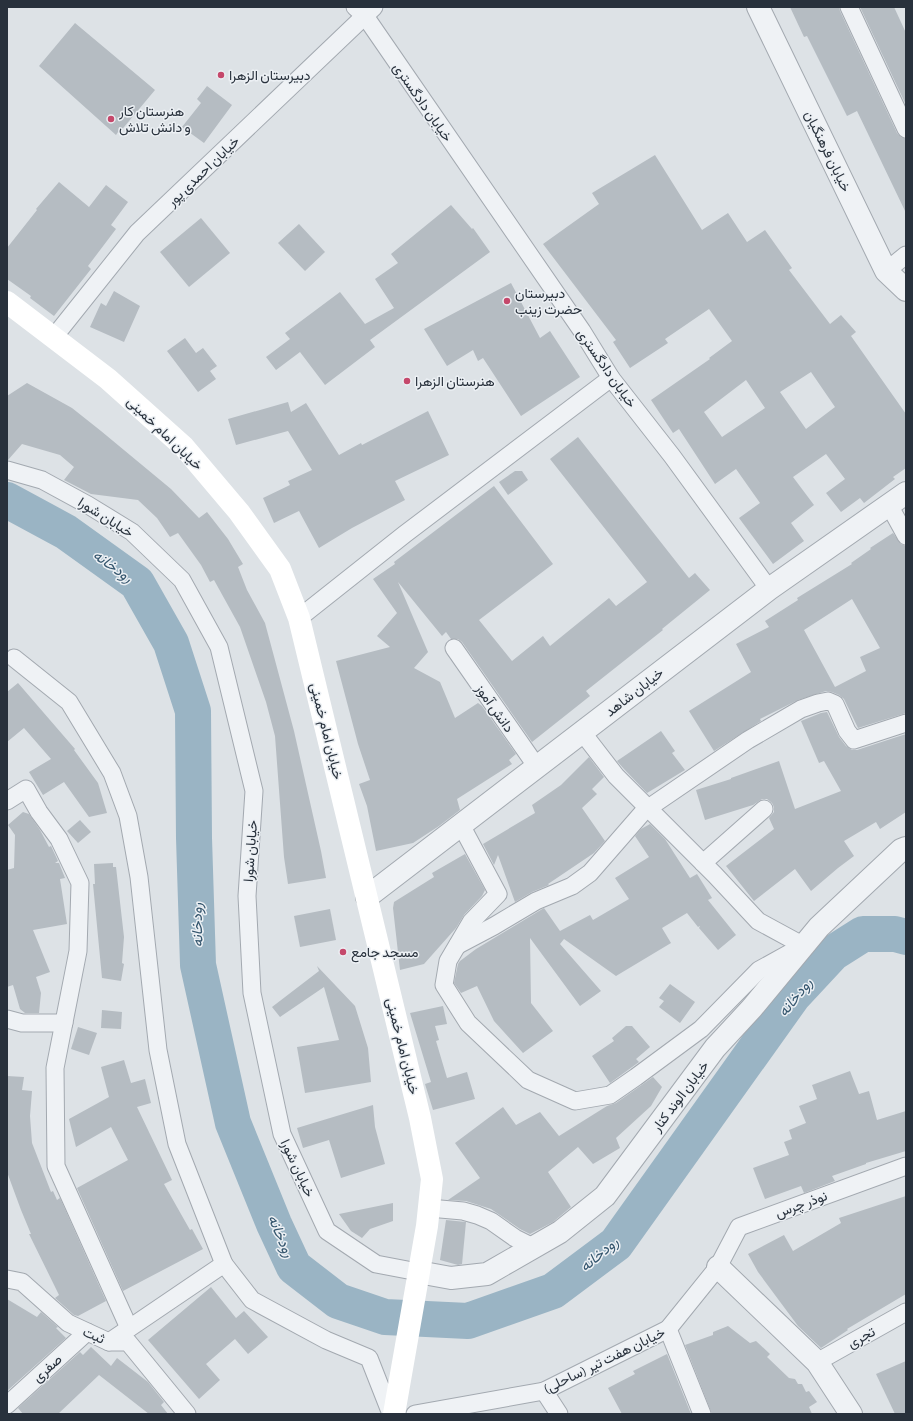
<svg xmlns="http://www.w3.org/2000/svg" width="913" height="1421" viewBox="0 0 913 1421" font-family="'Alegreya Sans',Vazirmatn,sans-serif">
	<rect width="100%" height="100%" fill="#dde2e6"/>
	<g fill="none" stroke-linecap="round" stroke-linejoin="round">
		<path stroke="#9ab4c4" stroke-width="36" d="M7 500 66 532 137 583 171 643 193 711 194 838 198 965 233 1123 274 1224 294 1267 338 1301 385 1317 468 1321 553 1291 616 1244 793 996 833 953 863 934H895L906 937"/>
	</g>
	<g fill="#b5bcc2" fill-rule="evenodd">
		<path d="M790 7H839L840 11 897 133 901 137 906 139V213L857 111 847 116 807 36 804 37Z"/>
		<path d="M860 7H894L906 33V105Z"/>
		<path d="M75 23 155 90 119 133 118 132 116 135 39 66Z"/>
		<path d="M207 86 232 105 204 143 182 127 201 103 197 99Z"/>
		<path d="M655 155 702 230 728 213 747 242 765 230 792 268 789 270 830 324 841 315 856 332 851 336 906 414V468L893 477 895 479 864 503 860 498 841 512 826 493 845 479 826 454 793 477 814 505 791 523 804 541 773 564 739 518 760 503 736 469 715 484 679 429 673 433 651 400 710 359 709 358 732 341 709 309 665 339 668 343 630 368 613 342 616 340 543 244 599 204 592 193ZM811 372 835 407 806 429 780 392ZM746 380 765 408 722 437 704 412Z"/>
		<path d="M59 182 89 207 106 185 128 202 111 225 116 229 88 266 91 269 54 316 30 298 31 296 7 279V248L37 210 36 209Z"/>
		<path d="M451 205 472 229 473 228 490 252 370 340 375 347 325 385 300 352 276 370 266 357 290 339 285 333 340 292 365 324 394 308 375 279 398 263 391 254Z"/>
		<path d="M201 218 230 253 189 287 160 252Z"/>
		<path d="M299 224 325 252 305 271 278 243Z"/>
		<path d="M511 283 540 338 550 331 580 377 521 416 483 358 478 361 473 350 447 366 424 329Z"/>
		<path d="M114 291 140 306 124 342 90 327 101 303 106 306Z"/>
		<path d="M185 338 196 353 203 348 217 366 210 371 216 379 198 392 167 351Z"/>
		<path d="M27 383 72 408 101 431 171 489 199 518 207 512 228 539 243 564 238 567 247 590 265 623 294 731 321 851 326 878 288 884 284 857 275 736 266 702 240 627 214 580 210 582 201 565 178 533 170 537 157 518 138 500 91 494 64 480 74 467 60 455 22 444 8 460H7V396Z"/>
		<path d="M288 402 291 412 306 403 339 455 361 443 362 445 428 411 449 455 395 481 405 500 352 528 319 548 299 511 274 523 263 498 290 485 288 481 312 470 288 431 236 445 228 419Z"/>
		<path d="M578 437 689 578 695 573 710 590 662 629 663 630 586 691 590 696 532 742 462 642 458 639H451L446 632 442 636 398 582 428 652 414 668 440 682 455 718 478 703 482 706 516 754 509 760 512 764 457 799 460 810 439 826 413 843 376 851 367 806 359 784 370 780 358 744 336 661 390 647 377 636 397 613 373 579 395 564 394 562 494 486 553 564 479 620 512 661 543 636 550 646 609 598 616 606 647 582 550 459Z"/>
		<path d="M515 471H522L528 480 508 495 499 482Z"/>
		<path d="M893 533 901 544 906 546V713L858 728 844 699 839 695 832 692 826 691 798 700 760 719 761 721 714 751 689 711 751 672 736 644 769 627 765 621 798 600 797 598 852 564 851 563 871 549 870 548ZM852 599 880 648 860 657 866 671 835 687 804 630Z"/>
		<path d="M18 683 75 749 74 750 98 783 107 813 89 817 64 782 43 795 29 772 51 759 24 728 7 742V692Z"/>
		<path d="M827 712 839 737 846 746 852 750H857L906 734V812L880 829 876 822 844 841 854 856 838 868 811 891 795 869 754 901 726 866 774 829 769 818 774 812V807L772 803 767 799H762L753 805 705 820 696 790 731 779V778L779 761 795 809 841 791 824 761 819 763 801 721 821 713Z"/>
		<path d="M661 731 675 751 672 753 685 770 647 793 624 769 617 761Z"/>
		<path d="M589 757 604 777 592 789 597 794 582 808 605 841 594 853 548 884 549 885 532 892 515 902 498 855 494 865 483 844 535 813 532 805 561 785Z"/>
		<path d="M23 812 29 814 40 830 49 847 51 846 58 861 55 863H59L65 878 60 879 67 924 33 930 50 972 36 977 41 993 39 1013H25L20 1009 13 985 7 987V870L14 868 15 835 8 825Z"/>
		<path d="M80 820 91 832 78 843 67 831Z"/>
		<path d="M650 824 665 839 690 878 697 874 712 898 708 900 736 935 718 950 699 928 700 926 698 927 687 913 662 928 671 943 616 976 564 939 560 944 601 991 580 1006 530 938 531 1003 553 1031 523 1053 494 1021 477 986 461 993 454 983 458 964 460 961 476 949 544 908 560 931 590 915 593 920 629 899 615 878 649 857 635 836 641 829Z"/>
		<path d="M465 854 485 890 482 896 464 915 456 928 424 964 400 970 393 908 394 902 434 877 432 873Z"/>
		<path d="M113 863V867H116L124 937 122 963 124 964 121 981 102 978 93 884H95L94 864Z"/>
		<path d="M330 909 336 940 300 947 294 916Z"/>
		<path d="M317 966 355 1006 368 1048 371 1082 305 1093 297 1047 339 1040 324 987 280 1017 272 1007 319 971Z"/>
		<path d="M670 984 695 1002 680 1023 659 1007 664 1001 659 998Z"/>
		<path d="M443 1006 447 1024 435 1026 439 1040 436 1041 447 1078 467 1072 475 1099 433 1110 425 1084 431 1082 410 1013Z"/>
		<path d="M102 1010 122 1012 121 1029 101 1028Z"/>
		<path d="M626 1026H632L650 1047 636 1059 639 1062 610 1083 592 1056 614 1041 612 1038Z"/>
		<path d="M78 1027 97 1033 89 1055 71 1049Z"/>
		<path d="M124 1060 131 1083 145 1079 151 1103 137 1107 172 1180 164 1184 190 1230 192 1229 203 1249 123 1291 77 1188 128 1160 111 1127 76 1147 69 1119 109 1097 101 1067Z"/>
		<path d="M850 1071 859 1094 869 1091 877 1120 906 1111V1151L866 1163V1164L832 1176 835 1181 804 1193 801 1186 765 1199 753 1168 789 1155 784 1142 792 1139 789 1130 806 1123 799 1106 817 1099 812 1085Z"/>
		<path d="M7 1076 24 1077 22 1090 32 1091 30 1116 32 1143 51 1192 53 1191 57 1200 60 1198 106 1301 78 1316 74 1315 55 1298 59 1295 29 1234H31L21 1210 7 1172Z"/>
		<path d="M653 1077 662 1087 651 1106 616 1138 620 1148 593 1164 578 1147 548 1172 571 1207 553 1222 530 1234 520 1229 491 1209 466 1201 448 1200 480 1178 455 1143 503 1107 516 1125 540 1112 559 1136 607 1106 616 1103Z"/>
		<path d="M373 1105 375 1127 385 1164 341 1178 329 1140 303 1148 297 1128Z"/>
		<path d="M906 1196V1294L847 1329 848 1330 821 1348 798 1326 758 1272 748 1254 784 1235 793 1251 841 1223 839 1218Z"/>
		<path d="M393 1203V1221L370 1229 362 1238 351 1231 339 1214Z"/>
		<path d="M446 1220 466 1222 462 1264 458 1265 440 1260Z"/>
		<path d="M211 1287 236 1318 244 1311 268 1337 248 1354 235 1339 206 1364 220 1380 199 1399 148 1340Z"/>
		<path d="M7 1299 37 1317 41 1312 58 1327 56 1328 66 1338 7 1391Z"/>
		<path d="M728 1326 750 1343 756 1341 770 1354 767 1357 789 1378 795 1379 798 1384H802L806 1392 809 1391 817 1402 809 1407 812 1414H712L685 1345 713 1335V1332Z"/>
		<path d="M91 1347 111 1366 117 1358 148 1382 164 1402 161 1405 168 1414H149L99 1375 58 1414H23L18 1408 80 1352 83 1355Z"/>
		<path d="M667 1354 691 1414H622L608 1388 635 1374 633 1371Z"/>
		<path d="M906 1361V1414H895L876 1374Z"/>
	</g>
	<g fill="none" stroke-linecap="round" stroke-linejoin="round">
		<g stroke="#a3a9b0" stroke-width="19">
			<g id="minor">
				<path d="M355 7 365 16 582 331 611 378 672 456 769 589"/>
				<path d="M849 7 906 129"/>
				<path d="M886 271 906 255"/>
				<path d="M54 337 137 233 374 7"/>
				<path d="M7 470 42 480 88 505 132 532 182 580 219 647 254 791 247 896 252 993 282 1134 327 1231 376 1264 418 1272"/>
				<path d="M889 505 906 536"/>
				<path d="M299 618 405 534 611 378"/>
				<path d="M454 648 537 767"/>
				<path d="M14 658 69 702 112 773 128 816 139 877 158 1050 177 1144 224 1264"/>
				<path d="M582 732 616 776 715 875 758 921 804 946"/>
				<path d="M7 801 26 789 39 812 59 839 80 883 78 951 55 1068 56 1166 129 1328"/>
				<path d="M461 825 498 894 471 922 448 961 444 985 468 1023 528 1080 575 1101 610 1095 636 1077 701 1029 759 970 797 949"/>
				<path d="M703 863 764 809"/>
				<path d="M458 945 494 926 536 901 572 886 590 873 644 811 748 740 801 709 818 703 828 701 835 704 847 731 854 740 906 723"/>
				<path d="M7 1019 22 1023H64"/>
				<path d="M429 1208 463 1211 477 1215 491 1221 515 1238 533 1247"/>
				<path d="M7 1279 22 1282 68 1323 109 1342H128L187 1414"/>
				<path d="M668 1329 702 1414"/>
				<path d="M109 1342 224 1264 252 1300 326 1340 369 1358 391 1414"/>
				<path d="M817 1362 906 1312"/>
				<path d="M544 1391 559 1414"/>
				<path d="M7 1405 87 1332"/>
				<path d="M415 1414 544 1391 668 1329 718 1267 739 1227 906 1166"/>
			</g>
		</g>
		<g stroke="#a3a9b0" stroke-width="24">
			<g id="tertiary">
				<path d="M758 7 886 271 906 290"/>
				<path d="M367 897 769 589 906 493"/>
				<path d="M718 1267 817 1362 851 1414"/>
				<path d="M418 1272 451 1278 487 1274 560 1232 605 1196 715 1048 752 1008 819 927 901 850 906 848"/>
			</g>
		</g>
		<use href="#minor" stroke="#eff2f5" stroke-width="17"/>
		<use href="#tertiary" stroke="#eff2f5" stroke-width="22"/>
		<path stroke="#fff" stroke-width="22" d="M7 302 108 379 184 447 239 512 280 569 299 618 420 1118 432 1179 427 1226 394 1414"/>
	</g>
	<g fill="#c5486b" stroke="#ecf0f4" stroke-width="1.5">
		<circle cx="221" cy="75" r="4"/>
		<circle cx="111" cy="119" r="4"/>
		<circle cx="507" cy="301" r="4"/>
		<circle cx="407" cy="381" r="4"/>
		<circle cx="343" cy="952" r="4"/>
	</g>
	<g text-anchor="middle" stroke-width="3" stroke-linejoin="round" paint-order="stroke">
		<g font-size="14" fill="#28313c" stroke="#ecf0f4" text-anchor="start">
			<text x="229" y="80">دبیرستان الزهرا</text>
			<text x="119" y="116">هنرستان کار<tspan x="119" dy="16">و دانش تلاش</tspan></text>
			<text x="515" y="298">دبیرستان<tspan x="515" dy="16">حضرت زینب</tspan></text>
			<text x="415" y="386">هنرستان الزهرا</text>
			<text x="351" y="957">مسجد جامع</text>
		</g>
		<g font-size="14" fill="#28313c" stroke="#ecf0f4">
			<text transform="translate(423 102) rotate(55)" y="5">خیابان دادگستری</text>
			<text transform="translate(828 151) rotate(64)" y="5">خیابان فرهنگیان</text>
			<text transform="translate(203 171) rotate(-44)" y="5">خیابان احمدی پور</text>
			<text transform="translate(607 368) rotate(55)" y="5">خیابان دادگستری</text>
			<text transform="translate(165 433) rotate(44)" y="5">خیابان امام خمینی</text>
			<text transform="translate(106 517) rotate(32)" y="5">خیابان شورا</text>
			<text transform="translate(634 692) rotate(-38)" y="5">خیابان شاهد</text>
			<text transform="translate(495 708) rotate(55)" y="5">دانش آموز</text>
			<text transform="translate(327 731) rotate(76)" y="5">خیابان امام خمینی</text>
			<text transform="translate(250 851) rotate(-86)" y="5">خیابان شورا</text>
			<text transform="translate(403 1046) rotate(76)" y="5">خیابان امام خمینی</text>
			<text transform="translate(680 1096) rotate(-53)" y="5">خیابان الوند کنار</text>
			<text transform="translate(298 1168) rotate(65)" y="5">خیابان شورا</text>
			<text transform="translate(801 1204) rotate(-20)" y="5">نوذر چرس</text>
			<text transform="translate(94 1335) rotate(24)" y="5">ثبت</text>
			<text transform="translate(861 1337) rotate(-29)" y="5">تجری</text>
			<text transform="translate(604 1360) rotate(-26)" y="5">خیابان هفت تیر (ساحلی)</text>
			<text transform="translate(47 1368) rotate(-42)" y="5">صفری</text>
		</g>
		<g font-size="15" font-style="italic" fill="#34556d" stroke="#ecf0f4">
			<text transform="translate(113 566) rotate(36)" y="5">رودخانه</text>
			<text transform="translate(197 925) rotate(-91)" y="5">رودخانه</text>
			<text transform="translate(795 997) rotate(-51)" y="5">رودخانه</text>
			<text transform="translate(281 1236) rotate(67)" y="5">رودخانه</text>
			<text transform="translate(599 1254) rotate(-40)" y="5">رودخانه</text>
		</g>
	</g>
	<rect width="913" height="1421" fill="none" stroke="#28313c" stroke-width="16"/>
</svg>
